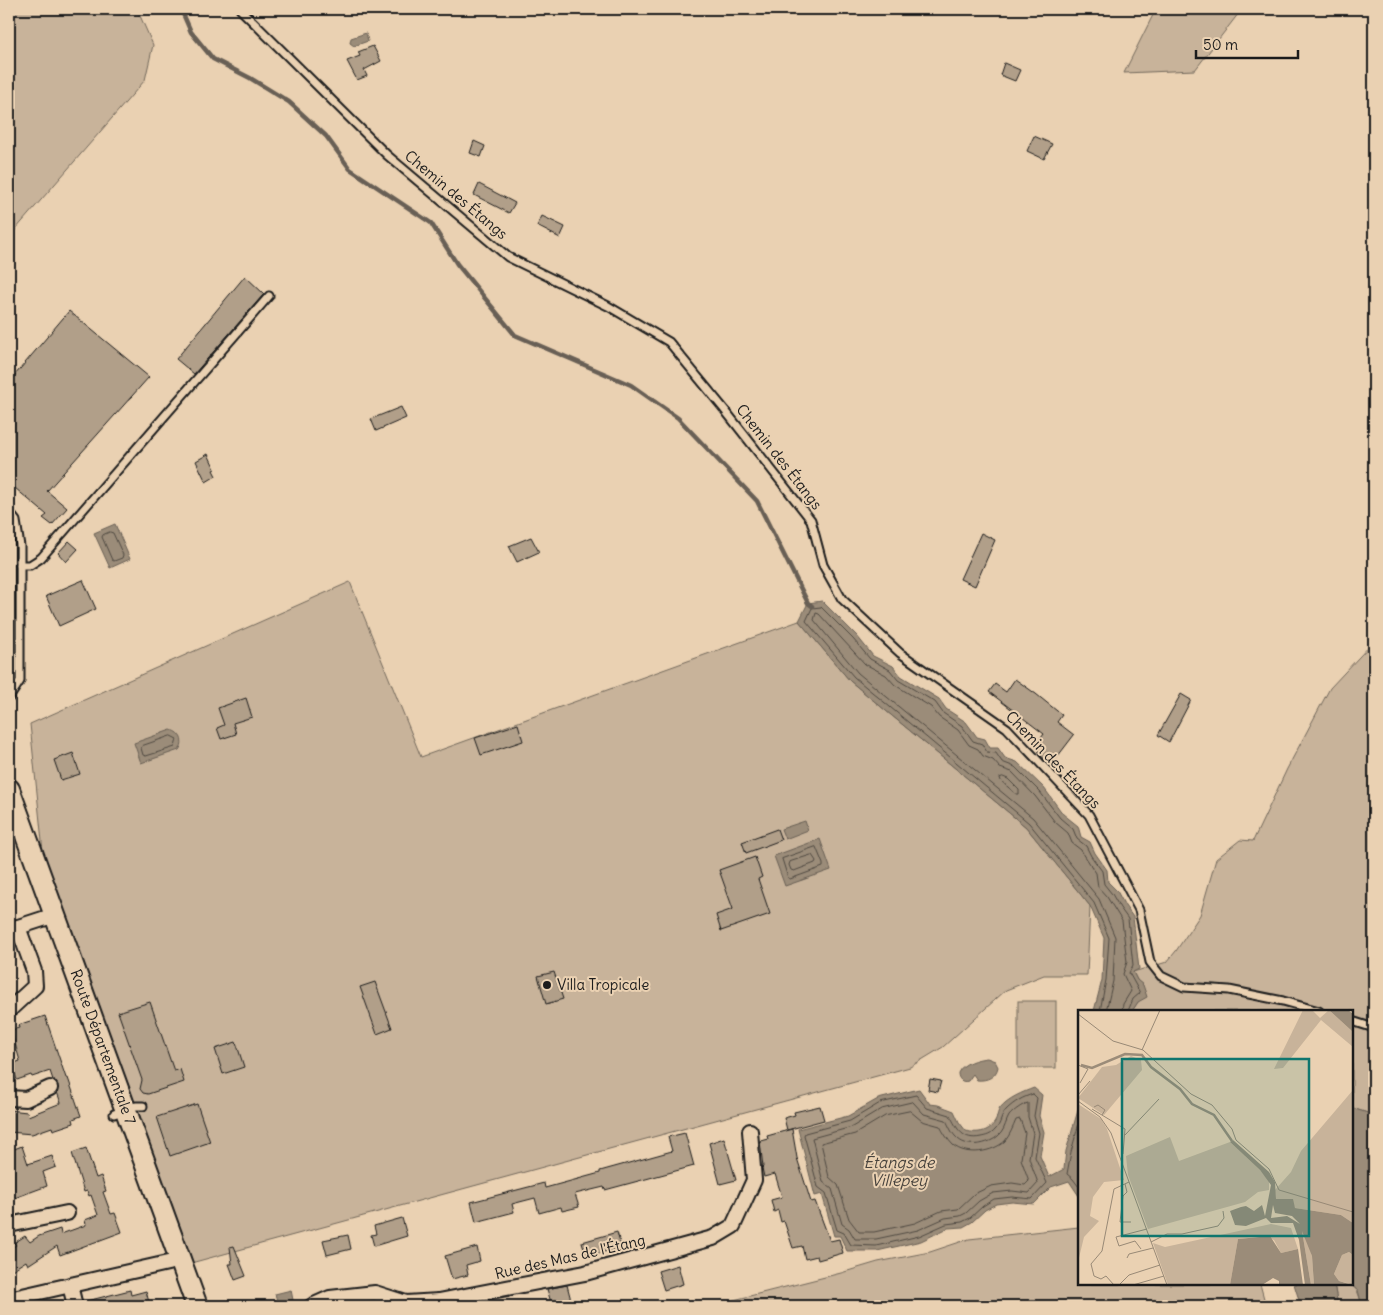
<svg xmlns="http://www.w3.org/2000/svg" width="1383" height="1315" viewBox="0 0 1383 1315" font-family="Delius,sans-serif">
	<rect width="100%" height="100%" fill="#ead1b2"/>
	<filter id="ink" filterUnits="userSpaceOnUse"><feTurbulence type="fractalNoise" baseFrequency=".02" numOctaves="2"/><feDisplacementMap in="SourceGraphic" scale="10" xChannelSelector="R" yChannelSelector="G"/><feConvolveMatrix kernelMatrix="1 2 1 2 8 2 1 2 1" color-interpolation-filters="sRGB"/></filter>
	<g filter="url(#ink)">
		<g fill="#c8b39a" stroke="#72685b">
			<path d="M9 9H137L153 45 145 80 9 237Z"/>
			<path d="M1156 9H1242L1195 70 1124 73Z"/>
			<path d="M350 582 421 757 799 621 850 681 1026 827 1090 906 1087 975H1044L1006 990 943 1047 910 1067 191 1263 136 1106 44 861 30 724Z"/>
			<path d="M1374 641V1115L1352 1108V1011H1132L1138 1002 1143 986 1137 980 1133 972 1167 962 1176 951 1200 915 1216 859 1240 840 1253 841 1287 769 1330 688Z"/>
			<rect x="1018" y="1001" width="38" height="67"/>
			<path d="M1079 1227V1284H1260L1266 1306H710L841 1273 878 1262 930 1252 969 1239Z"/>
			<path d="M1334 1284C1355 1284 1357 1286 1362 1306H1338Z"/>
		</g>
		<g fill="#9b8c79" stroke="#685f54">
			<path d="M366 33 368 41 354 46 350 43 351 38Z"/>
			<path d="M115 524 130 559 110 568 94 533Z"/>
			<path d="M822 601 857 636 873 656 893 666 901 676 939 699 946 709 966 722 977 737 985 739 990 748H998L1005 758 1017 762 1044 788 1063 814 1078 826 1081 837 1090 842 1095 853 1107 870 1108 882 1117 891 1125 906 1133 917 1139 969 1133 972 1137 980 1143 985 1147 997 1138 1002 1132 1011H1094L1102 980 1104 938 1090 906 1026 827 850 681 799 621 808 603Z"/>
			<path d="M171 730C181 733 185 742 179 750L141 763 134 743Z"/>
			<path d="M805 821 808 830 785 839 781 829Z"/>
			<path d="M820 839 831 870 785 886 774 856Z"/>
			<path d="M987 1058 995 1061 998 1067C996 1077 987 1081 977 1080L973 1074 968 1081C962 1083 958 1079 958 1073 962 1063 977 1059 987 1058Z"/>
			<path d="M1034 1088 1042 1095 1039 1116 1044 1132 1040 1156 1049 1177 1064 1169 1066 1151 1079 1107V1196L1069 1181 1051 1187 1034 1204 1012 1202 996 1204 985 1210 972 1222 963 1227 948 1228 921 1241 877 1251H847L840 1236H834L822 1194 815 1196 798 1129 848 1116 878 1099 919 1089 930 1104 938 1105 954 1111 959 1122 966 1131C978 1134 990 1132 996 1120 997 1116 998 1111 1000 1108 1008 1098 1023 1092 1034 1088Z"/>
			<path d="M1352 1108 1374 1115V1306H1362L1358 1290 1349 1284H1352Z"/>
			<path d="M1294 1284H1334L1338 1306H1301Z"/>
			<path d="M291 1290 293 1300 278 1304 275 1294Z"/>
		</g>
		<g fill="none" stroke-linecap="round" stroke-linejoin="round">
			<g stroke="#4f4941" stroke-width="1">
				<path d="M110 532 113 533 123 555 122 558 114 561 112 560 102 537 103 535Z"/>
				<path d="M171 736 177 739 175 747 146 756 143 755 141 748 142 746Z"/>
				<path d="M1003 777 1008 779 1019 790V794H1016L1001 781 1000 778Z"/>
				<path d="M816 847 823 864V867L790 879 788 878 782 859Z"/>
				<path d="M812 855 816 861 815 863 794 871 791 870 789 865 790 862Z"/>
				<path d="M1100 1011 1106 980 1109 938 1094 903 1029 823 854 677 806 621 812 608 821 607 853 639 870 659 890 670 898 680 935 702 943 713 962 726 973 741 982 744 987 752 996 753 1002 762 1015 767 1040 792 1060 818 1073 829 1077 839 1086 846 1091 856 1102 871 1104 884 1112 894 1120 908 1128 919 1133 965 1129 973 1140 993 1133 999 1128 1011"/>
				<path d="M1106 1011 1113 981 1115 937 1099 899 1033 818 858 673 814 620 816 613 819 614 865 664 886 675 895 685 931 707 939 717 958 730 969 745 978 749 983 756 993 760 1000 768 1012 772 1035 796 1055 822 1068 833 1072 843 1081 850 1096 873 1098 887 1107 897 1122 921 1127 962 1123 974 1131 991 1123 1004 1122 1011"/>
				<path d="M1033 1094 1037 1098 1034 1116 1039 1133 1035 1157 1047 1183 1032 1199 1012 1197 994 1199 983 1206 970 1218 962 1222 946 1224 919 1236 876 1246 851 1245 844 1233 837 1230 826 1193 818 1187 804 1135 805 1133 850 1121 880 1103 916 1095 927 1108 950 1115C957 1129 963 1141 981 1137 986 1136 991 1135 995 1130 1001 1125 1001 1115 1006 1110 1014 1102 1023 1097 1033 1094Z"/>
				<path d="M913 1102 924 1114 946 1120C949 1126 952 1134 958 1139 969 1149 992 1144 1001 1133 1005 1128 1006 1121 1009 1116 1013 1111 1023 1104 1028 1103V1117L1033 1133 1029 1158 1038 1183 1029 1193 1012 1191 993 1193 979 1201 966 1213 960 1216 945 1218 918 1230 876 1239H855L849 1229 842 1224 832 1189 823 1182 812 1138 852 1127 882 1109Z"/>
				<path d="M910 1111 922 1121 940 1126C943 1132 948 1140 953 1145 967 1157 993 1152 1005 1141 1010 1135 1013 1127 1016 1120L1020 1119 1025 1133 1021 1159 1029 1181 1025 1185 1012 1183 991 1186 974 1194 958 1209 941 1211 915 1223 874 1232H859L849 1219 838 1185 829 1177 821 1143 855 1134 885 1116Z"/>
				<path d="M1079 1123 1071 1152 1067 1174 1073 1179 1079 1187"/>
			</g>
			<path stroke="#685f54" stroke-width="4.5" d="M181 9 191 32 213 59 250 78 289 102 326 136 350 169 431 223 457 264 515 335 631 385 678 418 757 501 808 603 812 606"/>
		</g>
		<g fill="#b19f89" stroke="#1c1c1c">
			<path d="M373 46 381 61 364 70 367 76 357 80 347 61 360 56 358 52Z"/>
			<path d="M1004 63 1020 70 1015 81 1000 75Z"/>
			<path d="M1034 136 1052 144 1044 159 1027 151Z"/>
			<path d="M474 141 485 146 481 157 470 153Z"/>
			<path d="M479 184 515 203 509 213 474 195Z"/>
			<path d="M542 216 565 227 560 238 537 226Z"/>
			<path d="M245 276 264 294 194 374 176 359Z"/>
			<path d="M69 311 149 377 47 491 67 508 52 525 43 518 47 515 9 483V382Z"/>
			<path d="M401 407 406 418 376 431 371 419Z"/>
			<path d="M208 454 215 469 213 470 216 476 206 482 196 461Z"/>
			<path d="M981 533 995 540 975 586 960 579Z"/>
			<path d="M531 537 539 552 517 562 509 546Z"/>
			<path d="M69 541 78 549 66 562 58 553Z"/>
			<path d="M83 580 96 609 59 626 46 596Z"/>
			<path d="M1015 679 1036 694 1062 715 1057 722 1074 735 1051 765 1040 755 1037 746V743L1044 734 989 692 995 684 1006 692Z"/>
			<path d="M1181 694 1191 700 1169 742 1158 735Z"/>
			<path d="M246 698 252 717 233 723 236 734 221 739 217 728 224 725 218 708Z"/>
			<path d="M518 724 523 741 481 755 475 738Z"/>
			<path d="M73 753 80 774 61 780 54 760Z"/>
			<path d="M777 829 781 840 746 853 742 842Z"/>
			<path d="M755 857 762 877 758 879 770 914 721 931 716 915 733 909 719 870Z"/>
			<path d="M554 972 563 999 546 1004 538 976Z"/>
			<path d="M375 982 392 1028 377 1034 360 987Z"/>
			<path d="M150 1002 174 1071 180 1069 184 1082 148 1094 143 1093 140 1089 142 1080 118 1012Z"/>
			<path d="M45 1016 66 1078H68L81 1116 73 1119 74 1123 53 1130 52 1127 32 1134 9 1132V1110L27 1112 28 1116 61 1103 57 1092 58 1085 53 1080 50 1071 32 1077 31 1075 17 1080 15 1074 9 1077V1065L20 1061 11 1030 19 1028 18 1025Z"/>
			<path d="M236 1042 244 1067 223 1074 215 1049Z"/>
			<path d="M930 1079 941 1081 938 1092 928 1090Z"/>
			<path d="M197 1104 210 1142 170 1156 157 1117Z"/>
			<path d="M820 1106 824 1120 787 1130 784 1118 795 1115 794 1112Z"/>
			<path d="M792 1129 797 1158 811 1202 815 1201 830 1241 839 1239 843 1253 818 1260 817 1256 805 1259 802 1246 793 1248 784 1221 781 1222 778 1210 774 1212 771 1200 782 1197 775 1174 764 1177 762 1168 763 1167 760 1141 768 1139 767 1136Z"/>
			<path d="M685 1133 694 1166 605 1190 604 1187 575 1194 579 1207 562 1211 561 1207 539 1213 535 1198 512 1204 514 1212 476 1222 471 1202 544 1183 545 1188 600 1173V1171L672 1151 668 1137Z"/>
			<path d="M724 1138 736 1180 720 1184 709 1143Z"/>
			<path d="M22 1146 28 1164 52 1156 56 1167 43 1172 47 1186 9 1200V1151Z"/>
			<path d="M86 1148 96 1178 101 1176 106 1191 103 1192 111 1214 115 1213 122 1232 60 1255 57 1246 28 1265 26 1261 9 1272V1250L16 1245 14 1243 25 1236 30 1242 39 1236 60 1229 61 1234 86 1225 85 1220 98 1215 91 1195 89 1196 87 1191 84 1192 72 1153Z"/>
			<path d="M402 1218 407 1236 374 1246 371 1235 376 1234 374 1226Z"/>
			<path d="M617 1232 621 1247 587 1257 582 1242Z"/>
			<path d="M348 1235 351 1249 327 1255 323 1240Z"/>
			<path d="M234 1246 246 1276 235 1280 229 1264H232L230 1247Z"/>
			<path d="M477 1247 480 1261 466 1265 468 1275 452 1279 445 1256Z"/>
			<path d="M678 1265 683 1284 664 1290 658 1271Z"/>
			<path d="M567 1285 572 1304 562 1306H552L547 1289Z"/>
			<path d="M130 1290 131 1295 146 1291 150 1306H84L83 1302Z"/>
		</g>
		<g fill="none" stroke-linecap="round" stroke-linejoin="round">
			<g stroke="#1c1c1c" stroke-width="11">
				<g id="lane">
					<path d="M240 9 387 155 508 257 608 306 669 342 724 409 811 520 823 565 842 599 900 653 1007 728 1089 815 1139 910 1150 962 1161 976 1184 987 1229 990 1283 1001 1319 1011"/>
					<path d="M9 512 16 521 20 546V681L9 698"/>
					<path d="M20 565H30L41 558 269 296"/>
					<path d="M1352 1021 1374 1028"/>
					<path d="M114 1114 136 1106H143"/>
				</g>
			</g>
			<g stroke="#1c1c1c" stroke-width="18">
				<g id="street">
					<path d="M9 930 55 915"/>
					<path d="M9 1010 35 986 34 971 18 927"/>
					<path d="M9 1098 26 1099 50 1088"/>
					<path d="M9 1225 67 1213"/>
					<path d="M70 1285 75 1306"/>
					<path d="M9 1299 181 1260"/>
					<path d="M312 1306 330 1298 375 1293 406 1303 439 1301 585 1273 713 1238 733 1226 754 1180 750 1131"/>
				</g>
			</g>
			<g stroke="#1c1c1c" stroke-width="24">
				<path id="secondary" d="M9 789 197 1306"/>
			</g>
			<use href="#lane" stroke="#ead1b2" stroke-width="7"/>
			<use href="#street" stroke="#ead1b2" stroke-width="14"/>
			<use href="#secondary" stroke="#ead1b2" stroke-width="20"/>
		</g>
	</g>
	<circle fill="#1c1c1c" stroke="#ead1b2" stroke-width="2" cx="547" cy="985" r="5"/>
	<g text-anchor="middle" stroke-width="4" stroke-linejoin="round" paint-order="stroke">
		<g font-size="15" fill="#1c1c1c" stroke="#ead1b2">
			<text transform="translate(456 195) rotate(40)" y="5">Chemin des Étangs</text>
			<text transform="translate(779 457) rotate(52)" y="5">Chemin des Étangs</text>
			<text transform="translate(1053 760) rotate(46)" y="5">Chemin des Étangs</text>
			<text transform="translate(103 1047) rotate(70)" y="5">Route Départementale 7</text>
			<text transform="translate(570 1257) rotate(-13)" y="5">Rue des Mas de l'Étang</text>
		</g>
		<g font-size="15" fill="#1c1c1c" stroke="#ead1b2" text-anchor="start">
			<text x="557" y="990">Villa Tropicale</text>
		</g>
		<g font-size="16" font-style="italic" fill="#48433d" stroke="#ead1b2">
			<text x="899" y="1168">Étangs de<tspan x="899" dy="18">Villepey</tspan></text>
		</g>
	</g>
	<g transform="translate(1078 1010)">
		<rect width="275" height="275" fill="#ead1b2"/>
		<path d="M225 0H234L242 8 251 0 275 22V37L243 10 205 58 196 59ZM53 46 63 50 64 60 26 105 0 88 24 57 38 55ZM275 80V213L263 205 217 198 213 189H198L197 180 213 162 223 141ZM0 94 23 109 29 119 46 170 26 172 15 187 12 206 21 211 6 227 0 252ZM92 127 101 151 152 132 182 160 191 171V180L180 182 167 192 70 219 50 165 48 146ZM193 214 213 218 220 239 203 243 196 230 187 226 160 229 152 275H90L75 233 87 237ZM224 221 227 223 234 246 236 275H233ZM271 242 275 245V275L261 271 256 264 264 245Z" fill="#c8b39a"/>
		<path d="M251 0H270L275 4V22ZM155 130 191 162 197 172 198 189H215L217 198 263 205 275 213V245L271 242 264 245 256 264 261 271 274 275H236L234 246 224 221 233 275H227L221 230 215 213H193L188 208 168 216 157 215 152 201 163 197 168 196 176 201 184 195 187 206 193 175 182 160 152 132ZM195 195 197 203 214 206 222 214 209 206 193 208ZM192 226 203 243 220 239 225 275H201V271L195 268 184 275H152L160 229Z" fill="#9b8c79" fill-rule="evenodd"/>
		<path fill="none" stroke="#9b8c79" stroke-width="2.5" d="M3 55 14 58 47 44 64 45 73 57 102 79 114 94 136 105 154 131"/>
		<path fill="none" stroke="#988976" stroke-width="1" d="M0 4 35 31 65 40 113 84 134 95 154 119 158 130 191 159 201 180 275 202M64 40 82 0M0 55 10 59 2 73M0 85 12 71M0 91 22 107 33 123 89 275M16 97 20 95 27 100 24 105M14 99 47 119 45 144M47 125 81 89M47 174 49 182 45 186 42 212H53M73 232 89 224H104L140 216 146 208 145 201M63 239 57 231 41 236 38 227 69 219M49 248 51 244 75 238M36 275 28 266 23 269 16 266 13 254 24 241 36 179 51 172M41 275 51 265 82 255M55 275 86 266"/>
		<path fill="#0f766e" fill-opacity="0.15" stroke="#0f766e" stroke-width="2.5" d="M44 49H231V226H44Z"/>
		<rect width="275" height="275" fill="none" stroke="#1c1c1c" stroke-width="2.5"/>
	</g>
	<rect width="1383" height="1315" fill="none" stroke="#ead1b2" stroke-width="30"/>
	<rect x="15" y="15" width="1353" height="1285" fill="none" stroke="#1c1c1c" stroke-width="2" filter="url(#ink)"/>
	<path d="M1196 50v8h102v-8" fill="none" stroke="#1c1c1c" stroke-width="2.5"/>
	<text x="1203" y="50" font-size="15" fill="#1c1c1c" stroke="#ead1b2" stroke-width="4" paint-order="stroke">50 m</text>
</svg>
